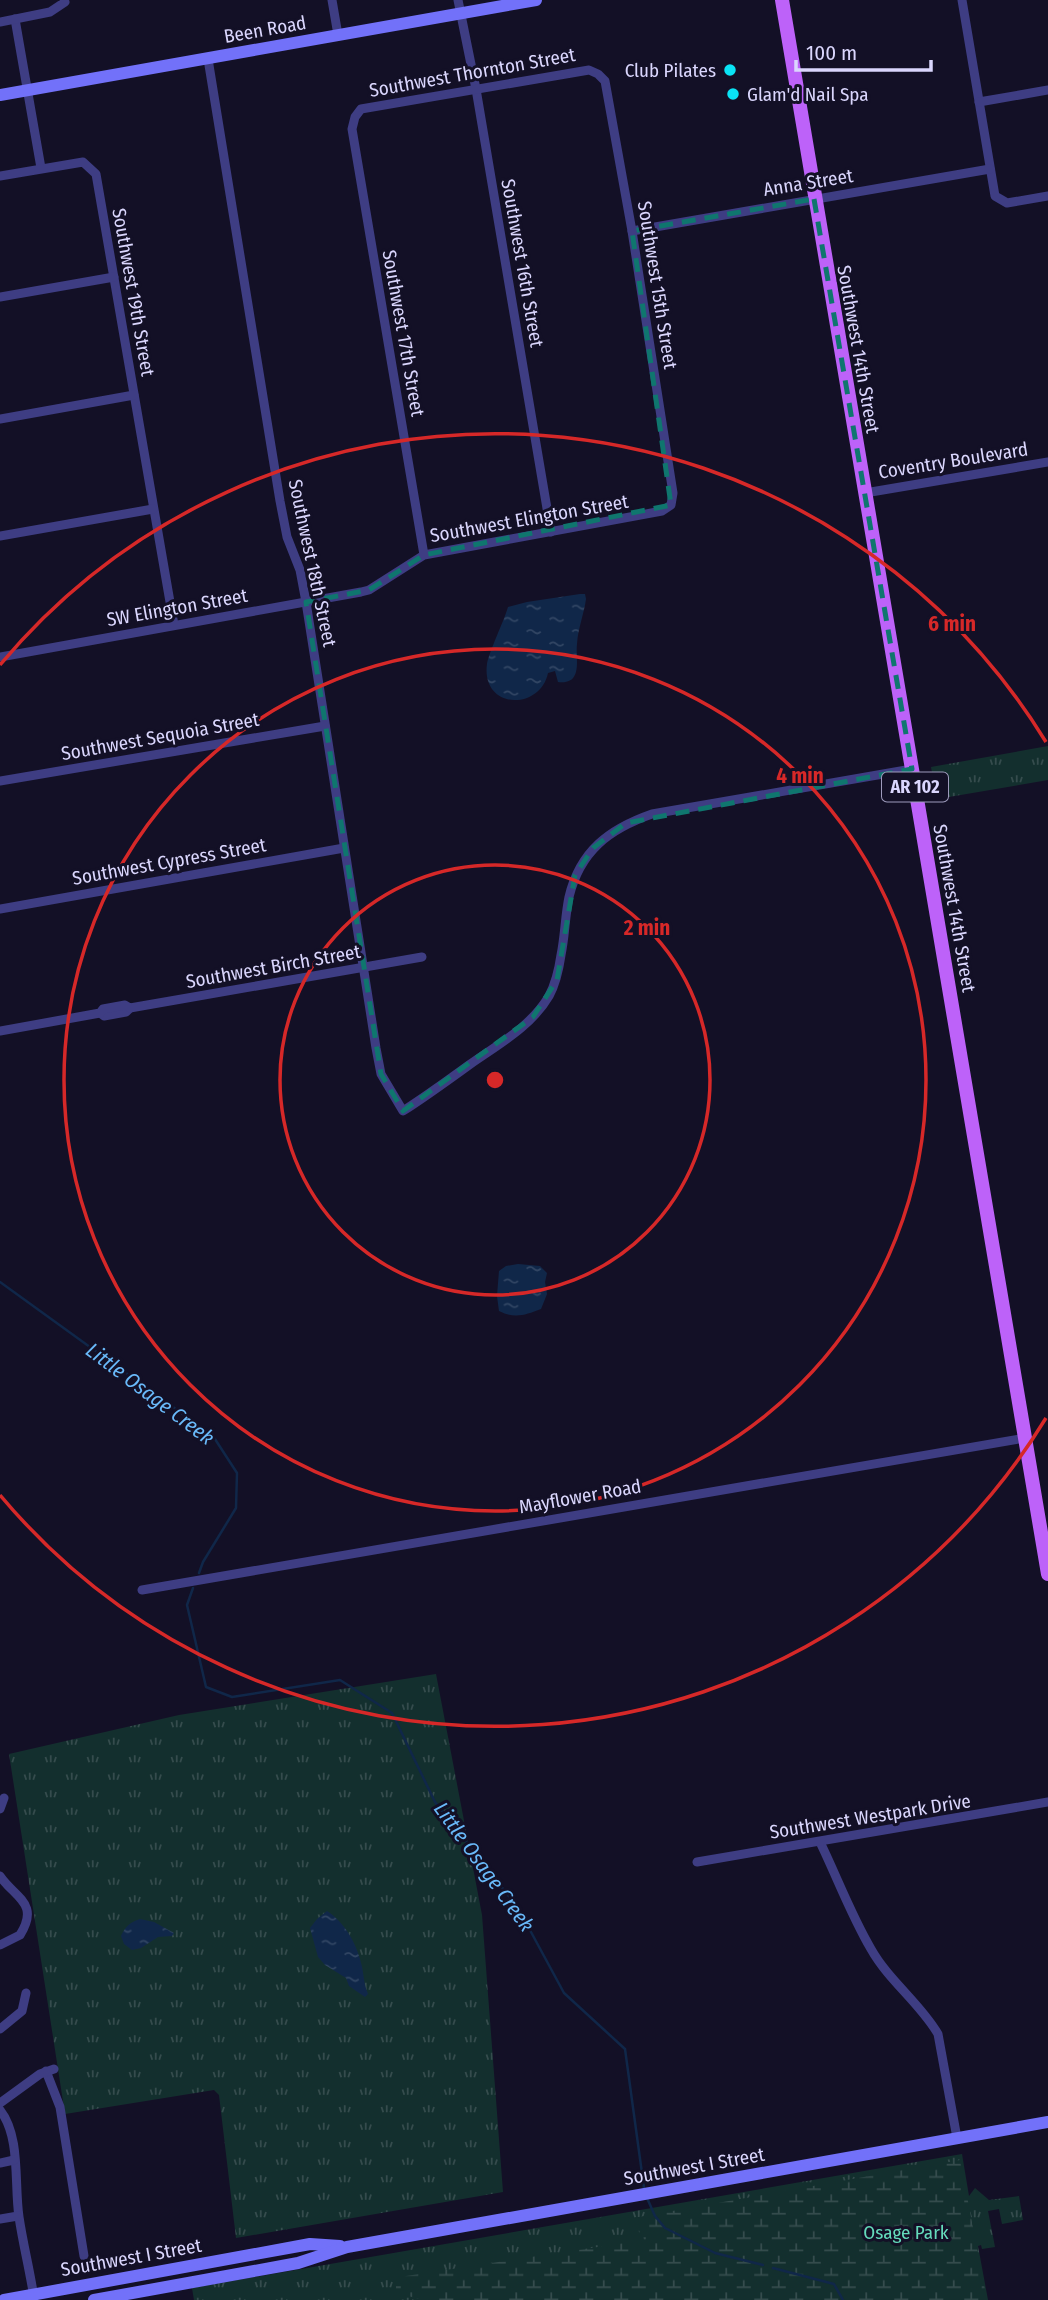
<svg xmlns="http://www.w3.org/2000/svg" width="1048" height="2300" viewBox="0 0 1048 2300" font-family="'Fira Sans Condensed',sans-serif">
	<defs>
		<pattern id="grass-tufts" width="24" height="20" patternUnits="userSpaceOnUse" patternTransform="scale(1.75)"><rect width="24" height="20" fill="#132f2e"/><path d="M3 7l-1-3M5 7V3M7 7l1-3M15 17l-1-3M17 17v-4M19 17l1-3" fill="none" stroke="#354c4d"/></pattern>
		<pattern id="wetland-marsh" width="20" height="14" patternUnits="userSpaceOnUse" patternTransform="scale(1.75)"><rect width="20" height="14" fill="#132f2e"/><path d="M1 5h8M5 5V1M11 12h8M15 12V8" fill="none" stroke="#354c4d"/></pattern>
		<pattern id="water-ripples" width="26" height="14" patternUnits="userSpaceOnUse" patternTransform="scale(1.75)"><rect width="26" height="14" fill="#102749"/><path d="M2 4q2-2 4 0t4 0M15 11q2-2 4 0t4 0" fill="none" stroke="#324664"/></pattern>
	</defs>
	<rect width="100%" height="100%" fill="#131026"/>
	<g fill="url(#grass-tufts)">
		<path d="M1048 746V780L937 799 931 767Z"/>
		<path d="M436 1674 482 1915 503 2192 236 2238 219 2095 214 2090 65 2114 9 1754 179 1715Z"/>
		<path d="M962 2154 969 2196 975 2188 989 2200 1019 2196 1023 2220 1002 2224 999 2209 988 2211 995 2247 982 2249 981 2245 978 2246 988 2300H194L192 2288Z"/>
	</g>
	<path fill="url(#wetland-marsh)" d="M960 2160 987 2300H424L396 2293V2285L406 2276 644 2240 643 2234 639 2232 633 2218Z"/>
	<g fill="url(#water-ripples)">
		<path d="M580 594H585L586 599C584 614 578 628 577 644 575 658 584 685 558 682L555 671 548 673C540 711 481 710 487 664 489 652 504 621 508 607L527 602Z"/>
		<path d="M518 1264 540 1266 547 1273 545 1282 547 1294 541 1309C525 1315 515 1319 499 1311L497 1296 499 1271 506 1266Z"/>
		<path d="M327 1911C345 1922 358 1946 362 1967 364 1977 364 1984 368 1994L365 1997 349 1986 346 1978 325 1965 318 1957 310 1928 317 1919Z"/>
		<path d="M140 1919 154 1922 174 1933 172 1936 158 1937 141 1948 132 1950 124 1944 121 1936C125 1927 130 1922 140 1919Z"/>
	</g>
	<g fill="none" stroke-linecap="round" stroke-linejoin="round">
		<g stroke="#102749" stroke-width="2.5">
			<path d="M0 1282 213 1436 237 1473 236 1508 203 1562 199 1573"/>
			<path d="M193 1588 187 1605 206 1687 232 1697 340 1680 392 1713 435 1802 518 1908 564 1993 625 2049 644 2188"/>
			<path d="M647 2198 655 2216 665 2228 715 2253 763 2265"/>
			<path d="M773 2268 834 2284 843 2300"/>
		</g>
		<g stroke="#3e3d83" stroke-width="9">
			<path d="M332 0 338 35"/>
			<path d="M458 0 476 89 551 532"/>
			<path d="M962 0 995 196 1007 203 1048 196"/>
			<path d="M15 19 41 168"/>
			<path d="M0 22 50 12 65 2 64 0"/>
			<path d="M208 59 280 501 287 537 300 570 306 602 376 1048 381 1074 403 1111C425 1097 447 1081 469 1065 497 1045 531 1027 549 996 556 983 559 969 561 955 565 936 565 916 569 897 580 851 609 829 652 814L912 769"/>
			<path d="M979 102 1048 90"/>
			<path d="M0 176 83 162 96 174 174 625"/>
			<path d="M632 231 990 169"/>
			<path d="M0 297 114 277"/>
			<path d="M0 419 134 395"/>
			<path d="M865 493 1048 462"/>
			<path d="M0 536 153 509"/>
			<path d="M0 657 361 592 369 590 424 555 662 511 671 505 673 493 632 231 605 81 598 74 589 70 361 109 355 117 352 129 424 555"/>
			<path d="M0 781 325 726"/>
			<path d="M0 909 344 848"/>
			<path d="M100 1013 104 1016 126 1012 130 1008"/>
			<path d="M0 1031 100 1013 103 1009 125 1005 130 1008 422 957"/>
			<path d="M142 1590 1025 1438"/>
			<path d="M0 1809 4 1798"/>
			<path d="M820 1842C837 1877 851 1915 871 1949 889 1981 920 2003 938 2034L957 2138"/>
			<path d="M697 1862 1048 1802"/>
			<path d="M0 1945 20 1935C40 1903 15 1898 0 1876"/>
			<path d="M0 2029 22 2011 26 1993"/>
			<path d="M46 2071 60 2107 84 2256"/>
			<path d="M0 2103 40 2074 54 2069"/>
			<path d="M0 2110C21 2137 14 2183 19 2217 23 2244 30 2271 34 2298"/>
			<path d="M0 2163 14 2160"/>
			<path d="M0 2219 18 2216"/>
		</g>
		<g stroke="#7271f9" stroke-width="12">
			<path d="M0 95 536 0"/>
			<path d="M4 2300 310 2244 340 2246"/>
			<path d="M94 2300 298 2263 347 2247 1048 2122"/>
		</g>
		<path stroke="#bd62f9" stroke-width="14" d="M782 0 1048 1574"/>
	</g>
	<path fill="none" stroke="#0f766e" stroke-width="5" stroke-dasharray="14 9" stroke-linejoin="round" d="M814 199 912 769 626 823 593 848 575 875 557 980 533 1017 403 1111 381 1074 306 602 369 590 424 555 671 505 632 231Z"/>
	<g fill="none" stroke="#d62828" stroke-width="3.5">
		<circle cx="495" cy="1080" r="215"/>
		<circle cx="495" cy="1080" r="431"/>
		<path d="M1046 1418A646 646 0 0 1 0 1495M0 665A646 646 0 0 1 1046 742"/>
	</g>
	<g fill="#0ae3f5" stroke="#131026" stroke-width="2.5">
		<circle cx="730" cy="70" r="7"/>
		<circle cx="733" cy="94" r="7"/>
	</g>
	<g text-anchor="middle" stroke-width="6" stroke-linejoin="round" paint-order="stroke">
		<rect fill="#131026" stroke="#9e9bbc" stroke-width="2" x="882" y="772.5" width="66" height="29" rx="5"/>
		<g font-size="18" font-weight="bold" fill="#dad6fd">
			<text x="915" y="793">AR 102</text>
		</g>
		<g font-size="19" fill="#dad6fd" stroke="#131026">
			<text transform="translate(265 29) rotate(-10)" y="7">Been Road</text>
			<text transform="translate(472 72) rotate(-10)" y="7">Southwest Thornton Street</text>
			<text transform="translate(808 182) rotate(-9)" y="7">Anna Street</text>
			<text transform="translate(523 263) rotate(80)" y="7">Southwest 16th Street</text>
			<text transform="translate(658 285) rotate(81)" y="7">Southwest 15th Street</text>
			<text transform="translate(134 292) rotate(80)" y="7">Southwest 19th Street</text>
			<text transform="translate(404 333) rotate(80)" y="7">Southwest 17th Street</text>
			<text transform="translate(859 349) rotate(80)" y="7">Southwest 14th Street</text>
			<text transform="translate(953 460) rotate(-9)" y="7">Coventry Boulevard</text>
			<text transform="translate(529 518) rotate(-10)" y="7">Southwest Elington Street</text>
			<text transform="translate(313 563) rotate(78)" y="7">Southwest 18th Street</text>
			<text transform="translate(177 607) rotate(-10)" y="7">SW Elington Street</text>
			<text transform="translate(160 736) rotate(-10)" y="7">Southwest Sequoia Street</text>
			<text transform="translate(169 861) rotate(-10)" y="7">Southwest Cypress Street</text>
			<text transform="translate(955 908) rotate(80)" y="7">Southwest 14th Street</text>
			<text transform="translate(273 966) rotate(-10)" y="7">Southwest Birch Street</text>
			<text transform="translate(580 1496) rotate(-10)" y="7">Mayflower Road</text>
			<text transform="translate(870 1816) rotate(-9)" y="7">Southwest Westpark Drive</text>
			<text transform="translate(694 2166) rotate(-10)" y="7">Southwest I Street</text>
			<text transform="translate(131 2257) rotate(-10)" y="7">Southwest I Street</text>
		</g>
		<g font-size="19" fill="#dad6fd" stroke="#131026" text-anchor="end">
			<text x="716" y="77">Club Pilates</text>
			<text x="747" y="101" text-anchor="start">Glam'd Nail Spa</text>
		</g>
		<g font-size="19" fill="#64dbbb" stroke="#131026">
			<text x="906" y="2239">Osage Park</text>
		</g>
		<g font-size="21" font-style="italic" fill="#69b9f9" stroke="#131026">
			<text transform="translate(150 1394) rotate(37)" y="7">Little Osage Creek</text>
			<text transform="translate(484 1867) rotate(54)" y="7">Little Osage Creek</text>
		</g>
	</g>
	<circle cx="495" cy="1080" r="10" fill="#d62828" stroke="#131026" stroke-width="3.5"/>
	<g font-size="21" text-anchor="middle" font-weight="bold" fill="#d62828" stroke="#131026" stroke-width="6" stroke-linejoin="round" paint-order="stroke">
		<text x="952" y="631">6 min</text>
		<text x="800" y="783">4 min</text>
		<text x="647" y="935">2 min</text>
	</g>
	<path d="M796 60v10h135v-10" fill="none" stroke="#dad6fd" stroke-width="3.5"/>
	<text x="806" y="60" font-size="21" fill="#dad6fd" stroke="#131026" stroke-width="5" paint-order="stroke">100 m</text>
</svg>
